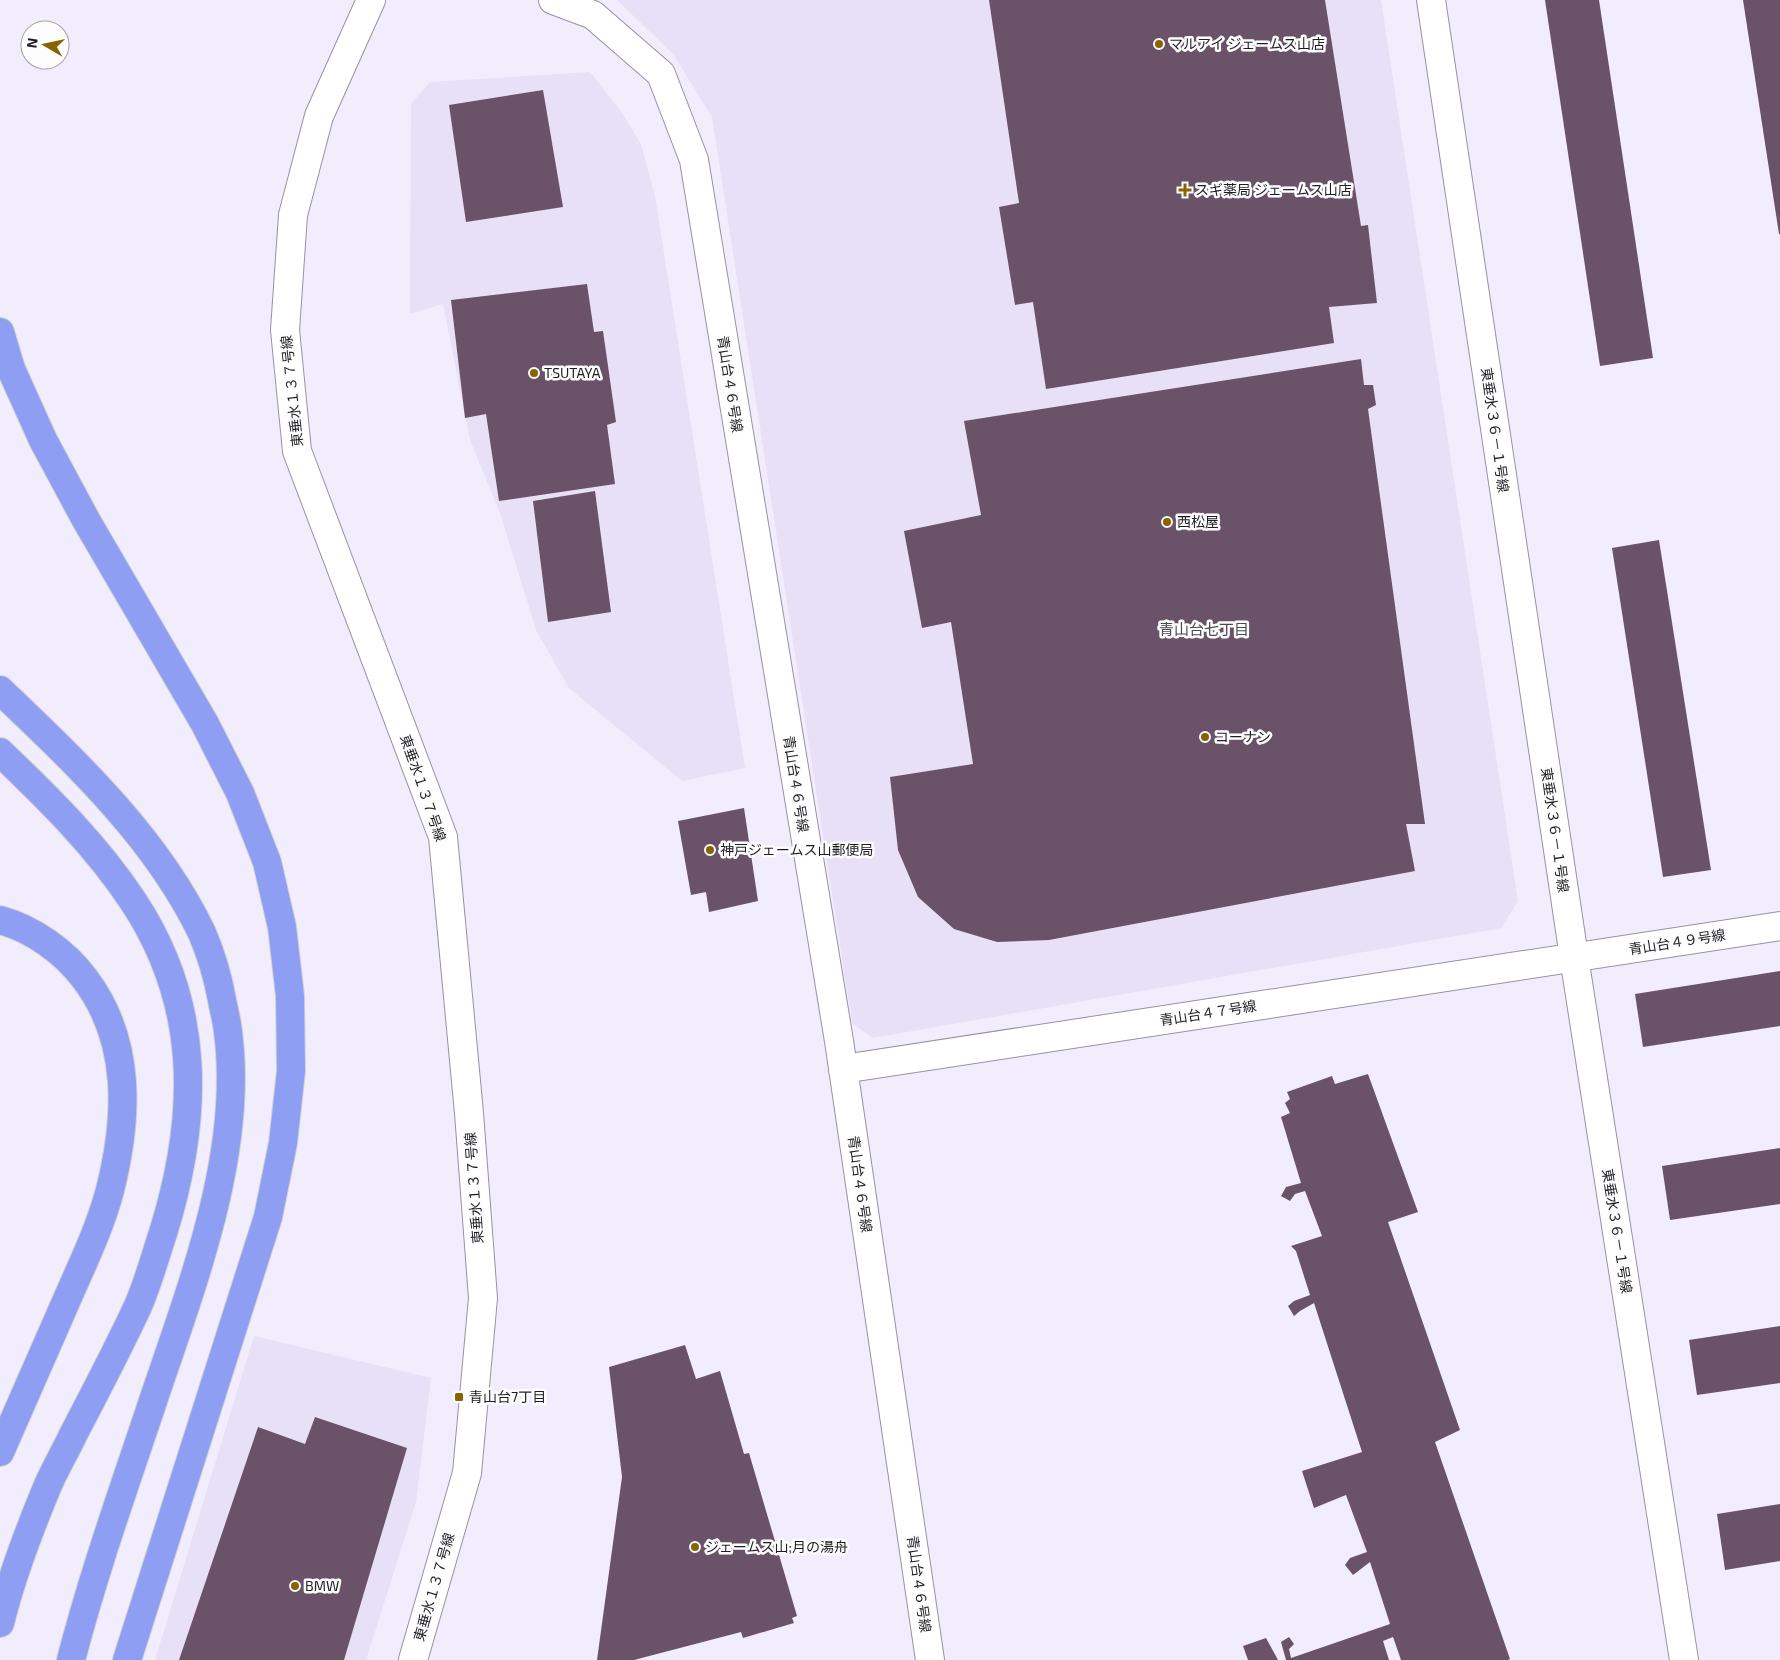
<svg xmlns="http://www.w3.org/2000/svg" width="1780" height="1660" viewBox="0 0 1780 1660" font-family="'Exo 2','Noto Sans JP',sans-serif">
	<rect width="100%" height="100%" fill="#f2edfc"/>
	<g fill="#e8e0f6">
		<path d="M617 0H1381L1518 901 1501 928 873 1038 852 1023 712 117 673 54Z"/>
		<path d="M590 72 620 110 641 144 655 196 745 768 682 781 569 688 536 630 500 513 470 440 443 304 410 314 411 104 430 82Z"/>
		<path d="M254 1336 431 1378 416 1502 366 1660H155Z"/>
	</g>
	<g fill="#6a5368">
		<path d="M989 0H1325L1361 226 1368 225 1377 303 1329 307 1334 343 1046 389 1033 302 1015 305 999 207 1019 203Z"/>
		<path d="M1545 0H1599L1653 358 1600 366Z"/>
		<path d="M1743 0H1780V234H1779Z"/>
		<path d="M543 90 563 207 466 222 449 105Z"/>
		<path d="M587 284 594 332 603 331 616 422 607 425 615 484 499 501 486 414 465 418 451 300Z"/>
		<path d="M1361 359 1364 385H1373L1376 405 1368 409 1425 824H1406L1415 871 1049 940 997 942 954 929 918 897 898 850 890 777 973 764 951 622 922 628 904 531 981 515 964 421Z"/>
		<path d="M595 491 611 612 548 622 533 501Z"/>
		<path d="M1659 540 1711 870 1663 877 1612 548Z"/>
		<path d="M744 808 758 901 709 912 706 892 691 895 678 821Z"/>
		<path d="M1780 971V1026L1643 1047 1635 994Z"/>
		<path d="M1368 1074 1418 1212 1388 1222 1460 1430 1435 1442 1510 1659 1508 1660H1401L1393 1637 1383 1641 1389 1660H1286L1281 1642 1289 1637 1294 1644 1289 1649 1291 1658 1390 1624 1370 1562 1353 1575 1345 1565 1350 1558 1367 1552 1346 1495 1314 1508 1302 1471 1362 1452 1314 1303 1300 1311 1294 1316 1288 1306 1294 1301 1310 1295 1296 1251 1291 1246 1322 1236 1305 1191 1295 1194 1290 1201 1281 1196 1286 1187 1301 1183 1281 1117 1290 1113 1285 1103 1290 1099 1287 1092 1332 1076 1335 1084Z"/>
		<path d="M1780 1148V1204L1670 1220 1662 1166Z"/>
		<path d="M1780 1326V1383L1697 1395 1689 1340Z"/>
		<path d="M685 1345 696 1379 720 1371 744 1454 749 1453 797 1616 792 1618 794 1623 743 1638 741 1632 634 1660H597L622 1477 609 1367Z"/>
		<path d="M315 1417 407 1448 344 1660H179L258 1427 305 1444Z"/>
		<path d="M1780 1504V1561L1725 1570 1717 1514Z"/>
		<path d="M1266 1638 1278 1660H1248L1243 1646Z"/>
	</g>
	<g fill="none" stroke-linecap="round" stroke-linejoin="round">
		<g stroke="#9792a0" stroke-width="30">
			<g id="minor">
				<path d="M371 0 319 116 293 215 285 330 297 451 443 837 469 1113 483 1298 467 1473 413 1660"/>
				<path d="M553 0 593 15 661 74 694 160 839 1041 930 1660"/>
				<path d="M1431 0 1574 957 1684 1660"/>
				<path d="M843 1069 1780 926"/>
			</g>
		</g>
		<g stroke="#d2d2d3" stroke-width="30">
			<g id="highway">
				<path d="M0 332 11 369 43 440 86 520 205 724 240 793 267 862 282 927 290 996 291 1071 283 1143 268 1217 127 1660"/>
				<path d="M0 690C75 762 156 837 202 933 211 954 218 978 222 1000 224 1011 227 1021 228 1032 244 1153 192 1285 154 1398 125 1485 94 1571 71 1660"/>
				<path d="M0 752C48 798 96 845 133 901 202 1005 199 1117 163 1233 155 1257 148 1283 138 1306 118 1349 96 1391 74 1433 66 1450 56 1467 48 1485 30 1528 11 1578 0 1623"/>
				<path d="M0 920C33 929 65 952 85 979 132 1041 128 1118 110 1190 99 1232 78 1273 61 1313 40 1360 20 1406 0 1452"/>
			</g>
		</g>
		<use href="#minor" stroke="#fff" stroke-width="28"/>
		<use href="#highway" stroke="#8e9ef3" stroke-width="28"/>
	</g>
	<g fill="#8a6301" stroke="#fdfdfd" stroke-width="2">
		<circle cx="1159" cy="44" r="5"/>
		<path d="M1182.5 182.5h5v5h5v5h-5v5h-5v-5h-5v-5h5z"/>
		<circle cx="534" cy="373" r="5"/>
		<circle cx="1167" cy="522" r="5"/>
		<circle cx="1205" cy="737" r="5"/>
		<circle cx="710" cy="850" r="5"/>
		<rect x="454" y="1392" width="10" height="10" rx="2.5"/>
		<circle cx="695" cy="1547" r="5"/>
		<circle cx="295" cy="1586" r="5"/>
	</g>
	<g text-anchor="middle" stroke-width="5" stroke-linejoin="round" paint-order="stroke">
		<g font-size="14" fill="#1f1d22" stroke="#fdfdfd" text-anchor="start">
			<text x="1169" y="49">マルアイ ジェームス山店</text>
			<text x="1195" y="195">スギ薬局 ジェームス山店</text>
			<text x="544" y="378">TSUTAYA</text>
			<text x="1177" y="527">西松屋</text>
			<text x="1215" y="742">コーナン</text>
			<text x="720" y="855">神戸ジェームス山郵便局</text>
			<text x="469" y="1402">青山台7丁目</text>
			<text x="705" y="1552">ジェームス山;月の湯舟</text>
			<text x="305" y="1591">BMW</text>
		</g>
		<g font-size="14" fill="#1f1d22" stroke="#fdfdfd">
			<text transform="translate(730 384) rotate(81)" y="5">青山台４６号線</text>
			<text transform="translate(292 391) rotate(-96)" y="5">東垂水１３７号線</text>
			<text transform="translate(1495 430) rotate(82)" y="5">東垂水３６－１号線</text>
			<text transform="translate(796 784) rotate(81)" y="5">青山台４６号線</text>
			<text transform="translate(423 788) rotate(71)" y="5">東垂水１３７号線</text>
			<text transform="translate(1555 830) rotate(82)" y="5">東垂水３６－１号線</text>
			<text transform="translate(1677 942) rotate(-9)" y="5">青山台４９号線</text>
			<text transform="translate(1208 1013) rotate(-9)" y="5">青山台４７号線</text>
			<text transform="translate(860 1184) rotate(82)" y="5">青山台４６号線</text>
			<text transform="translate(474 1188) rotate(-94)" y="5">東垂水１３７号線</text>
			<text transform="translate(1617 1231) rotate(81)" y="5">東垂水３６－１号線</text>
			<text transform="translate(919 1584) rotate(82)" y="5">青山台４６号線</text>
			<text transform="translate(434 1587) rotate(-74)" y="5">東垂水１３７号線</text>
		</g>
		<g font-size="15" fill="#4b4753" stroke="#fdfdfd">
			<text x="1204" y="635">青山台七丁目</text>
		</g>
	</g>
	<g transform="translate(45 45) rotate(279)"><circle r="24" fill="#fdfdfd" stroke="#a4a3a5"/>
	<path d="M0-4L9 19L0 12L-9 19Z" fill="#8a6301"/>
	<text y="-8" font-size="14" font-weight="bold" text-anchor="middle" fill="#1f1d22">N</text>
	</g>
</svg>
